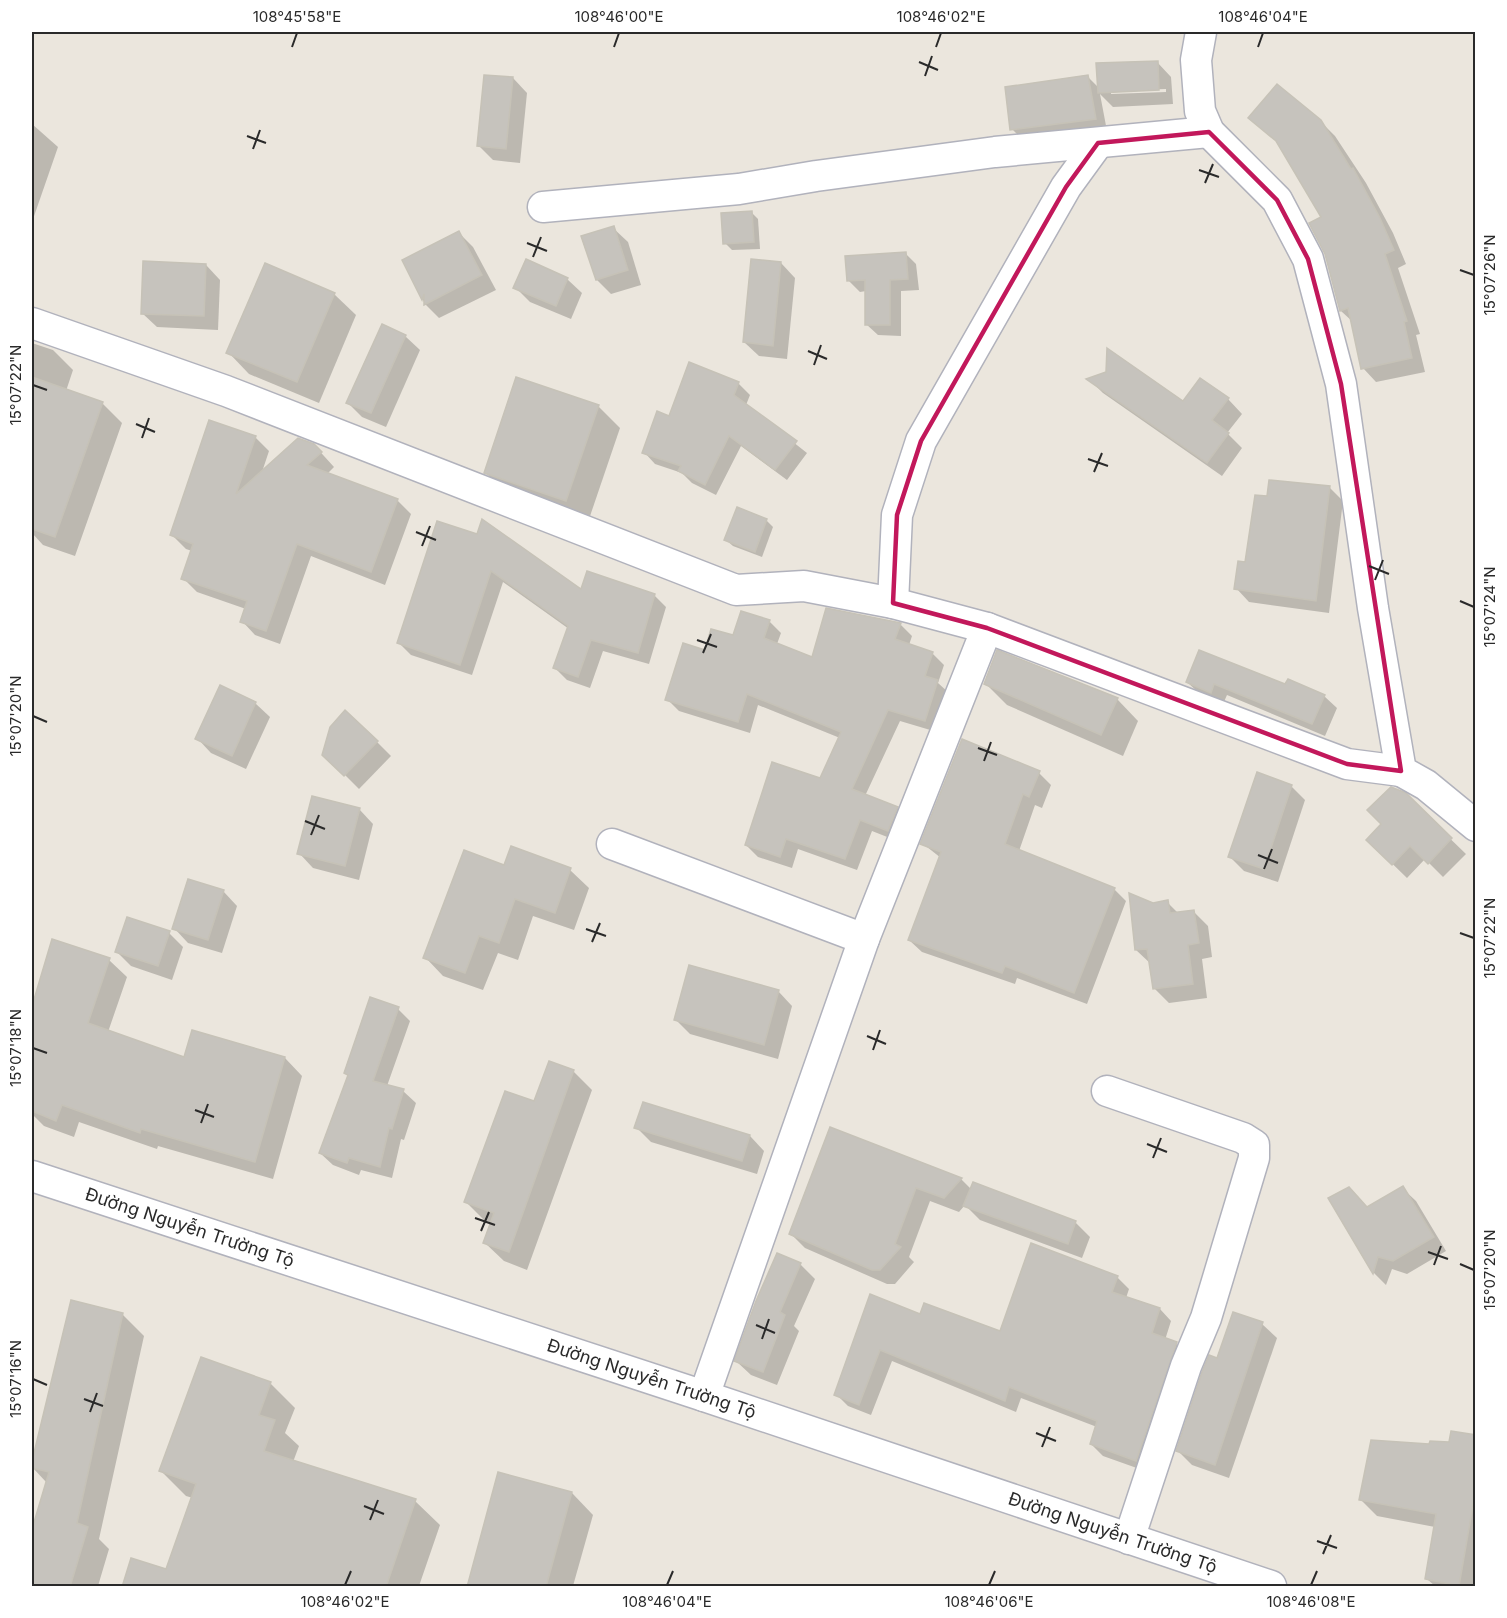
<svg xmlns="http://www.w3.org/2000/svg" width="1507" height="1618" viewBox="0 0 1507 1618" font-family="Inter,sans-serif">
	<rect width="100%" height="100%" fill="#ebe6dd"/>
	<g fill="#0003" fill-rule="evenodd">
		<path d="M1157 62 1171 77 1173 104 1113 107 1100 94 1107 131 1024 141 1012 129 1088 77 1099 88ZM1166 89V92L1111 94V91Z"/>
		<path d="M513 78 527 93 520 163 493 160 479 146Z"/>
		<path d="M1250 117 1320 121 1335 136 1366 183 1393 233 1406 264 1398 268 1420 334 1416 335 1425 372 1376 382 1363 368 1353 322 1341 311 1323 217 1279 144Z"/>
		<path d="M32 124 58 147 32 222Z"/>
		<path d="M752 213 758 219 760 249 732 250 725 243Z"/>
		<path d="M613 228 628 242 641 285 611 294 597 280Z"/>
		<path d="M459 233 473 247 496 290 439 318 425 304 404 261Z"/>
		<path d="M905 253 916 264 919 290 901 291V336L878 335 866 324V291L860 292 848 280Z"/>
		<path d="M781 263 795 278 787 359 759 356 744 342Z"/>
		<path d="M206 265 220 280 218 330 157 327 142 313Z"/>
		<path d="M567 279 582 293 571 319 530 302 515 287Z"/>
		<path d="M334 294 356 315 319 403 249 374 228 352Z"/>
		<path d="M405 336 420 350 386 427 362 417 348 403Z"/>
		<path d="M32 343 53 350 73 370 66 391 102 403 122 423 75 556 43 545 32 533V501L51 445 32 439Z"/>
		<path d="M1089 379 1183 404 1228 399 1242 414 1227 433 1242 448 1222 476 1103 393Z"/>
		<path d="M738 383 750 395 746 405 807 453 787 480 741 446 716 495 692 483 682 473 655 464 644 452 670 417Z"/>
		<path d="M598 406 620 428 588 522 507 494 486 473Z"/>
		<path d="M255 437 269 451 262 472 314 445 334 467 327 474 397 500 411 514 385 585 311 556 280 644 255 635 242 621 246 609 197 592 183 578 192 551 186 549 172 535Z"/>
		<path d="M1329 487 1343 501 1329 613 1249 602 1236 588 1269 498Z"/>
		<path d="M766 520 773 527 762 557 733 546 726 540Z"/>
		<path d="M438 523 582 591 654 595 666 607 649 664 603 651 590 688 567 680 555 668 569 629 503 582 472 675 411 655 399 643Z"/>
		<path d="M769 621 781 633 777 644 813 659 900 624 912 636 909 645 932 653 944 665 938 683 949 693 937 732 900 721 865 796 897 808 909 820 900 842 872 831 857 870 798 849 792 868 758 857 746 845 820 780 840 738 758 705 750 733 679 711 667 699 706 652Z"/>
		<path d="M1187 682 1286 686 1324 696 1337 708 1325 736 1227 695 1223 704 1200 694Z"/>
		<path d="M985 683 1117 699 1138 721 1123 756 1007 705Z"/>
		<path d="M255 703 270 717 246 769 211 753 197 738Z"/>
		<path d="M377 742 391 756 359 789 339 769Z"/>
		<path d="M1039 773 1051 785 1042 808 1035 805 1019 851 1114 889 1126 901 1087 1004 1017 978 1015 984 922 952 909 940 941 858 922 843Z"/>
		<path d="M1291 786 1305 800 1278 882 1244 871 1229 856Z"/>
		<path d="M1405 795 1466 854 1443 877 1425 859 1407 878 1368 840Z"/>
		<path d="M359 809 373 824 359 880 313 868 299 853Z"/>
		<path d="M505 867 570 870 589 888 574 930 533 916 518 960 498 953 483 990 443 976 425 957Z"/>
		<path d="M223 891 237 906 222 953 188 943 174 928Z"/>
		<path d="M1167 902 1179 914 1194 912 1208 926 1212 957 1202 959 1207 998 1169 1003 1154 988 1151 964 1136 950 1153 904Z"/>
		<path d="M169 933 183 947 172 980 131 966 117 952Z"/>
		<path d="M109 960 127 977 108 1032 185 1059 193 1032 285 1058 302 1076 273 1179 158 1146 157 1149 79 1122 74 1137 44 1126 32 1114V1094L36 1081 32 1079V1007L38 990Z"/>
		<path d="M778 991 792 1006 778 1059 690 1034 676 1020Z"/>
		<path d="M398 1009 410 1021 387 1086 403 1091 416 1103 404 1140 401 1139 392 1178 361 1170 359 1175 333 1165 320 1153 349 1076 345 1073Z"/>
		<path d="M573 1071 592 1090 527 1270 504 1261 485 1243 492 1223 484 1220 466 1202 535 1103Z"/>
		<path d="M643 1104 750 1136 764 1151 757 1174 651 1142 636 1127Z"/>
		<path d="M831 1129 961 1179 972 1190 1075 1222 1090 1237 1082 1258 980 1220 965 1205 959 1212 930 1201 909 1257 914 1262 895 1284H887L805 1248 791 1234Z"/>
		<path d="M1402 1188 1416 1201 1446 1251 1407 1274 1392 1269 1386 1285 1374 1273 1330 1199 1367 1208Z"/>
		<path d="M778 1255 801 1265 815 1279 794 1326 799 1331 777 1385 751 1375 736 1361Z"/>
		<path d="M1117 1277 1129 1289 1126 1298 1160 1309 1171 1321 1165 1340 1176 1344 1188 1356 1148 1472 1103 1456 1091 1444 1097 1427 1021 1398 1016 1412 892 1361 871 1415 848 1406 836 1394 870 1296 921 1315 1001 1333Z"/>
		<path d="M72 1301 122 1314 144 1336 99 1539 109 1549 98 1586H32V1534L47 1483 32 1467Z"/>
		<path d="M1262 1324 1277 1338 1229 1478 1192 1465 1178 1451 1218 1360Z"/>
		<path d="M270 1383 295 1408 285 1433 299 1446 293 1462 415 1501 440 1525 419 1586H124L167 1571 193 1498 186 1496 161 1471Z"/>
		<path d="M1476 1437V1586H1435L1427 1579 1435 1527 1377 1516 1361 1500 1430 1446Z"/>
		<path d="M572 1493 593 1515 573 1586H468Z"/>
	</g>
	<g fill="#c6c3bd" stroke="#c6c2b7" stroke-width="1.5">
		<path d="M1158 61 1159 90 1098 93 1096 63Z"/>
		<path d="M484 75 513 77 506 149 477 146Z"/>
		<path d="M1088 75 1096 119 1010 130 1005 87Z"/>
		<path d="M1277 84 1321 120 1351 169 1353 168 1380 218 1394 250 1385 254 1407 321 1404 322 1412 358 1361 369 1348 308 1340 311 1325 254 1309 223 1321 217 1276 141 1248 118Z"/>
		<path d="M752 211 754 242 723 244 721 213Z"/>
		<path d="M614 226 628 270 596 280 581 236Z"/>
		<path d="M459 231 482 275 424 305V294L422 300 402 260Z"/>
		<path d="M906 252 908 279 890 280V325H865V280L847 281 845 256Z"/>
		<path d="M526 259 568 278 556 306 513 288Z"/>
		<path d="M751 259 781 262 773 346 743 342Z"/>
		<path d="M143 261 206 264 204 316 141 314Z"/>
		<path d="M265 263 335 293 297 382 226 353Z"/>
		<path d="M382 324 406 335 371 413 346 403Z"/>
		<path d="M1107 348 1183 401 1200 378 1229 398 1212 420 1229 433 1207 463 1086 379 1106 372Z"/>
		<path d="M689 362 739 382 734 395 797 441 775 470 729 436 705 485 678 471 681 466 642 453 657 411 669 416Z"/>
		<path d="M32 377 103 402 55 537 32 529Z"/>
		<path d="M516 377 599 405 566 501 484 473Z"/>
		<path d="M209 420 256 436 236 494 298 438 314 444 322 452 307 465 398 499 371 572 297 544 266 631 240 622 247 601 181 579 193 544 170 535Z"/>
		<path d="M1269 480 1330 486 1316 601 1234 589 1238 561 1245 562 1255 495 1267 496Z"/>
		<path d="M737 507 767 519 755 552 724 540Z"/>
		<path d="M482 519 581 589 587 571 655 594 638 653 591 640 578 677 553 668 568 626 491 571 460 665 397 643 437 521 477 534Z"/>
		<path d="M826 608 901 623 895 639 933 652 925 676 938 680 925 721 888 710 852 789 898 807 888 831 860 820 845 859 786 839 780 857 745 845 772 762 820 778 841 732 747 694 738 722 665 700 683 643 705 650 711 629 733 635 741 611 770 620 764 638 812 657Z"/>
		<path d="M997 650 1118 698 1101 735 984 684Z"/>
		<path d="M1199 650 1285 684 1288 679 1325 695 1312 724 1214 684 1211 693 1186 682Z"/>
		<path d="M220 685 256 702 232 756 195 739Z"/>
		<path d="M345 710 378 741 344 776 322 755 330 727Z"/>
		<path d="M962 739 1040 771 1029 797 1023 794 1005 844 1115 888 1074 993 1005 966 1002 973 908 940 941 852 920 844Z"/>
		<path d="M1257 772 1292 785 1264 869 1228 857Z"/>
		<path d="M1391 787 1406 793 1452 838 1428 864 1410 846 1392 865 1366 840 1381 824 1367 810Z"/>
		<path d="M312 796 360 808 345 866 297 854Z"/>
		<path d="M511 846 571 868 555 913 515 899 499 943 479 936 465 973 423 958 464 850 504 865Z"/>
		<path d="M188 879 224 890 208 940 172 929Z"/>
		<path d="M1129 893 1153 903 1168 900 1170 913 1194 910 1199 943 1188 945 1193 984 1153 989 1147 949 1135 950Z"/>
		<path d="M127 917 170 931 158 966 115 952Z"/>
		<path d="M52 939 110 958 88 1023 184 1057 192 1030 285 1057 255 1162 141 1129 140 1133 62 1105 56 1121 32 1111V1006Z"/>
		<path d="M689 965 779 990 764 1045 674 1020Z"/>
		<path d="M370 997 399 1007 373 1081 404 1089 392 1129 389 1128 380 1167 349 1158 347 1163 319 1153 348 1075 344 1073Z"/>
		<path d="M549 1061 574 1070 509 1252 483 1243 494 1213 464 1202 505 1091 534 1101Z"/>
		<path d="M643 1102 750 1135 742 1161 634 1128Z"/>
		<path d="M830 1127 962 1178 944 1198 916 1188 895 1244 901 1247 880 1270H872L789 1234Z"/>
		<path d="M973 1182 1076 1221 1068 1244 963 1206Z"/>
		<path d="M1403 1186 1434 1237 1393 1261 1378 1257 1373 1274 1328 1198 1349 1187 1367 1207Z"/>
		<path d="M1031 1243 1118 1276 1112 1292 1160 1308 1152 1333 1177 1342 1136 1461 1090 1444 1097 1421 1009 1387 1005 1401 880 1350 859 1405 834 1395 870 1294 920 1314 924 1303 1000 1331Z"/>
		<path d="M777 1253 801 1263 780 1312 785 1315 763 1372 734 1361 756 1301Z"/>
		<path d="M71 1300 123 1313 77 1523 88 1527 70 1587H32V1529L49 1472 32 1468V1461Z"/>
		<path d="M1233 1312 1263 1322 1215 1465 1176 1451 1202 1372 1209 1355 1217 1358Z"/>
		<path d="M201 1357 271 1382 259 1415 275 1420 264 1451 416 1499 386 1587H122L131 1558 166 1569 196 1484 159 1471Z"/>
		<path d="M1451 1431 1476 1435V1488L1459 1586 1425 1579 1436 1514 1359 1500 1371 1440 1429 1444 1430 1441 1449 1442Z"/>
		<path d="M498 1472 572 1492 546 1587H467Z"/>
	</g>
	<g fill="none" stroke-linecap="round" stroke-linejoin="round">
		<g stroke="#b1b2bc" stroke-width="33">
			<g id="minor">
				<path d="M1201 32 1196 60 1200 111 1209 132 1277 200 1308 259 1341 384 1373 608 1401 771 1426 785 1476 826"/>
				<path d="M543 207 739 189 816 176 995 152 1209 132"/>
				<path d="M32 323 226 391 736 590 804 586 893 603 987 628 1347 764 1401 771"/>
				<path d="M893 603 897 515 921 441 1066 187 1098 143"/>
				<path d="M612 844 864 939"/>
				<path d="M1107 1091 1243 1138 1254 1145V1158L1206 1318 1186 1366 1129 1539"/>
				<path id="s1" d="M32 1176 704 1396 1271 1586"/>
				<path d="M704 1396 864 939 987 628"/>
			</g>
		</g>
		<use href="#minor" stroke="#fff" stroke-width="30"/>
	</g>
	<path fill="none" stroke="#c2185b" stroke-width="4.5" stroke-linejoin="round" d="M1209 132 1277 200 1308 259 1341 384 1401 771 1347 764 987 628 893 603 897 515 921 441 1066 187 1098 143Z"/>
	<path fill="none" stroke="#2a2a2a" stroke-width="2" d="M292 47 297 33M614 47 619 33M936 47 941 33M1258 47 1263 33M919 62 938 70M925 76 932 56M247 136 266 143M253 149 260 130M1199 170 1219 177M1205 183 1213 164M527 243 547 251M533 257 541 237M1460 270 1474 275M808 351 827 359M814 365 821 345M33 385 47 390M136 424 155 432M142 438 149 418M1088 459 1108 466M1094 472 1102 453M416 532 436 540M422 546 430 526M1369 566 1389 574M1375 580 1383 560M1460 601 1474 607M697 640 717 647M703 653 711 634M33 716 47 722M978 748 997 755M984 761 991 742M305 821 325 829M311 835 319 815M1258 855 1278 863M1264 869 1272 849M586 929 606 936M1460 933 1474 938M592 942 600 923M867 1036 886 1044M33 1048 47 1053M873 1050 880 1030M195 1110 214 1117M201 1123 208 1104M1147 1144 1167 1152M1153 1158 1161 1138M475 1218 495 1225M481 1231 489 1212M1428 1252 1448 1259M1460 1264 1474 1270M1434 1265 1441 1246M756 1325 775 1333M762 1339 769 1319M33 1379 47 1385M84 1399 103 1406M90 1412 97 1393M1036 1433 1056 1441M1042 1447 1050 1427M364 1506 384 1514M370 1520 378 1500M1317 1541 1337 1548M1323 1554 1331 1535M345 1585 351 1571M667 1585 673 1571M989 1585 995 1571M1311 1585 1317 1571"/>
	<g text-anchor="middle" stroke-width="5" stroke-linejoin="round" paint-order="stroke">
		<g font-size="18" fill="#2a2a2a" stroke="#fff">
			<text dy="6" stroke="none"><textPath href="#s1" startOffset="166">Đường Nguyễn Trường Tộ</textPath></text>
			<text dy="6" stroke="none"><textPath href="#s1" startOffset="652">Đường Nguyễn Trường Tộ</textPath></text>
			<text dy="6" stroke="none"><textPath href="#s1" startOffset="1138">Đường Nguyễn Trường Tộ</textPath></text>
		</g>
	</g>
	<rect width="1507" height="1618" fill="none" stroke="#ffffff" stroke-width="66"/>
	<rect x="33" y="33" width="1441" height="1552" fill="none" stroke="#2a2a2a" stroke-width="2"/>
	<g font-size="15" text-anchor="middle" fill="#2a2a2a">
		<text x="297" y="22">108°45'58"E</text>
		<text x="619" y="22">108°46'00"E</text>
		<text x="941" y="22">108°46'02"E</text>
		<text x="1263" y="22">108°46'04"E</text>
		<text transform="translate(1490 275) rotate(-90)" y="5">15°07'26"N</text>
		<text transform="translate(16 385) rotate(-90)" y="5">15°07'22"N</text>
		<text transform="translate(1490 607) rotate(-90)" y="5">15°07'24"N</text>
		<text transform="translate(16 716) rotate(-90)" y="5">15°07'20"N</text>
		<text transform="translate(1490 938) rotate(-90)" y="5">15°07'22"N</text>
		<text transform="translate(16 1048) rotate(-90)" y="5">15°07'18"N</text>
		<text transform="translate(1490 1270) rotate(-90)" y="5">15°07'20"N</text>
		<text transform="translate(16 1379) rotate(-90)" y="5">15°07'16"N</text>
		<text x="345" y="1607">108°46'02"E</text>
		<text x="667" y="1607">108°46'04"E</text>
		<text x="989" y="1607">108°46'06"E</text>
		<text x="1311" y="1607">108°46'08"E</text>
	</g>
</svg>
